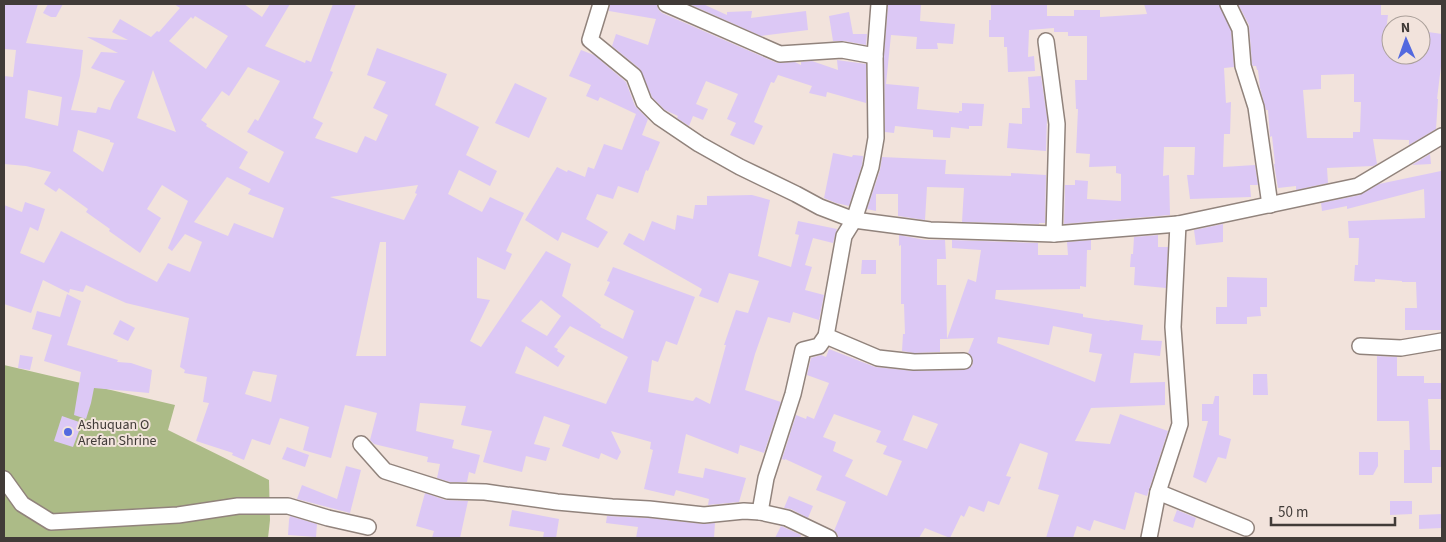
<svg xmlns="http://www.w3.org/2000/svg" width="1446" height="542" viewBox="0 0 1446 542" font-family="'Source Sans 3',sans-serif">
	<rect width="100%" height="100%" fill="#f2e3dc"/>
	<path fill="#acbb87" d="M4 365 175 405 168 430 269 480 270 520 268 538H4Z"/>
	<g fill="#dcc8f5" fill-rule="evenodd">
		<path d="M4 4H38L26 43 83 50 80 76 71 110 96 113 98 107 110 110 114 100 125 81 91 68 101 52 118 53 87 37 128 40 112 32 120 19 151 37 157 31 159 32 180 8 174 4H244L262 17 270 4H290L265 46 305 63 306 60 311 62 333 4H356L330 71 333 72 313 118 323 123 315 138 357 153 365 136 376 141 388 115 373 108 386 82 367 75 377 48 447 74 435 105 479 127 466 155 497 171 490 186 459 170 448 194 482 212 490 197 524 213 506 251 512 254 505 270 477 257V298L490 300 470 341 481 347 546 251 571 264 562 296 601 325 600 327 623 339 634 311 604 295 610 282 607 281 613 267 695 297 677 345 666 341 658 362 652 360 648 392 693 401 696 397 710 404 726 345H724L736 310 748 313 759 281 729 273 718 303 699 296 702 289 623 244 629 233 644 241 652 221 675 230 677 215 693 219 695 205H707V196L752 195 770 200 758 256 791 267 799 235 795 234 798 221 837 229 833 243 813 238 805 265 812 267 805 290 824 295 819 320 793 312 790 323 768 317 755 354 745 390 781 402 764 453 740 445 738 454 686 434 678 473 703 478 705 468 746 478 739 502 708 505 709 499 676 490 674 496 644 489 653 450 650 449 651 442 611 431 621 452 617 460 601 453 599 459 562 446 570 425 544 416 534 444 550 448 546 461 526 456 522 472 483 462 492 431 461 425 466 406 420 403 416 431 454 440 452 448 480 455 475 474 469 472 467 482H450L437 478 440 464 427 462 428 457 374 444 370 440 377 413 345 405 331 458 303 450 309 427 280 418 270 445 252 439 244 460 232 455 233 453 196 441 209 403 203 402 207 377 184 373 185 370 180 367 189 318 126 303 86 285 83 292 70 289 69 293 43 280 31 313 4 304V205L22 212 25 202 45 209 38 231 30 227 20 253 44 263 61 231 157 282 168 263 190 272 202 242 185 234 172 251 168 248 188 201 162 185 147 209 161 218 140 253 109 231 110 229 86 212 88 209 59 188 56 192 44 184 51 172 26 166 4 164V76L13 77 16 50 4 49ZM195 16 228 36 206 69 169 41 191 17 193 19ZM248 67 280 81 258 121 255 119 247 132 284 152 269 183 239 168 248 152 206 126 207 124 201 120 222 91 229 96ZM153 70 176 132 137 118ZM28 90 62 97 58 126 25 118ZM78 130 110 140V142L114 143 103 172 73 151ZM227 177 251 189 248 194 284 208 273 238 234 223 228 236 194 222ZM418 185 415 193 417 194 404 220 330 197ZM380 242H386V356H356ZM541 300 561 316 547 336 521 321ZM570 326 628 357 606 404 515 373 526 346 558 367 565 356 557 351 558 349 554 347ZM253 371 277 375 271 402 245 394Z"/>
		<path d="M48 4H63L56 17H51L43 13Z"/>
		<path d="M610 4H657L658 9 662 13 777 63 795 62 801 65V62L812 61 838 70 837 60 866 64V103L827 92 826 97 809 93 812 86 778 75 774 83 771 82 754 122 763 126 754 145 730 135 736 123 727 119 738 94 706 81 696 104 708 109 703 120 693 116 689 126 677 118 678 116 665 110 652 97 640 69 612 46 616 34 648 45 656 19 609 11Z"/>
		<path d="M689 4H703L727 15V12L752 11 751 18 806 11 808 30 761 36Z"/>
		<path d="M888 4H921L920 21 955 24 953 44 937 43 938 49H916L917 37 891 35 886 84 919 87 917 109 959 113V111H962V103L984 104 982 126H969V129L951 127 950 138 933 137V130L895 126 894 133 885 132 884 56Z"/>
		<path d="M991 4H1047V16H1074V10H1100V17L1147 14 1144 4H1219L1231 31 1234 67 1224 68 1226 103 1231 102 1230 134H1224L1223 167 1255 165 1258 185H1250L1251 197 1190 199 1187 175H1194L1195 147H1164L1163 176 1169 175 1170 215 1064 224 1065 185H1075V180L1088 181 1087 199 1121 201V174L1116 173V166L1089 167 1090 154 1076 153 1078 109H1076L1075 80H1087V36H1068V32H1054V28L1029 30 1028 57 1034 56 1035 71 1008 72 1007 47H1004V37H989V20H991Z"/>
		<path d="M1238 4H1381V15H1388L1385 38 1389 39 1388 53H1391V55H1421V31L1442 34V58L1437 99H1438L1436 129 1409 145V140L1373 139 1377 164 1373 166 1327 168 1328 183 1296 190V186L1278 188 1274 164H1275L1272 136 1270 137 1268 110H1266L1260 88 1258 70H1257L1256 66H1253L1252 64 1249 25ZM1354 74V102H1361L1360 132H1353V138H1307L1303 90 1321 89V75Z"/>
		<path d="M849 12 853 34H867L866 45 844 41H833L829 16Z"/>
		<path d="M581 50 594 55 626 82 635 106 648 119 642 135 660 142 648 171 646 170 638 193 618 186 613 199 597 194 586 219 608 232 598 248 562 232 558 241 525 220 557 167 567 172 568 170 585 177 588 167 594 169 604 144 622 150 636 114 600 97 598 101 586 96 591 85 569 76Z"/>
		<path d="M1041 76 1047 117 1046 151 1007 148 1009 123 1022 124V108H1030L1028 77Z"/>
		<path d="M515 83 547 98 529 138 495 123Z"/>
		<path d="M833 153 852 157 853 155 863 156 862 165 849 206 836 203 824 198Z"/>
		<path d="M1430 154 1431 164 1412 165Z"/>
		<path d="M882 157 946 160 945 174 1011 176V173L1046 175 1045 223H1039V224L962 222 964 188 927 187 925 220 898 216V194H876V211L867 209 880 170Z"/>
		<path d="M1441 171 1442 190V330H1405V308H1417L1416 282H1402V281L1375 279V282L1354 281 1355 265H1358L1359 238H1349L1348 221 1425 218 1424 189 1347 209V206L1322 211 1321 203 1360 195 1379 184Z"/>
		<path d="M1223 224V242L1196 245 1194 230Z"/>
		<path d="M899 235 925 240H945L946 259H937V285H946L947 339 968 279 976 282 981 250 952 248V240L1038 243V255H1068L1067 242 1091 240V250H1087L1086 287 1080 286V289L996 290 995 299 1083 314V317L1109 321 1110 320 1143 325 1141 340 1162 341 1160 356 1134 353 1130 383 1165 382V405L1091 408 1075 441 1110 444 1120 414 1168 431 1147 496 1135 492 1125 530 1094 520 1090 531 1077 526 1073 538H1046L1059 495 1038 489 1048 453 1020 443 1006 476 1011 477 999 505 988 501 984 512 969 506 964 517 961 515 950 538 925 528 919 538H838L837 533 834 531 846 502 816 490 822 476 785 459V460L782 459 796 415 806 419 807 416 814 419 829 383 807 375 811 358 821 355 826 357 829 349 875 367 914 371 965 370 972 366 973 361 972 357 968 353 974 338 940 339V352L914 353 902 351 903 334H905L904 304H901V245L899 246ZM1053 326 1092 334 1089 352 1102 354 1095 382 997 343 998 337 1049 345ZM834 414 881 431 876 442 887 446 883 454 902 461 887 496 845 476 853 460 833 451 836 442 823 437ZM913 415 938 424 927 449 903 440Z"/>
		<path d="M1158 235V247H1168L1166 288 1134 285 1135 267H1130L1131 254H1133L1134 237Z"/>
		<path d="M862 260H876V274H861Z"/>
		<path d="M1227 277 1267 278V307H1260L1261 316 1247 317V324H1216V307H1227Z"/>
		<path d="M67 294 81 301 67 345 118 360 117 362 131 363 152 370 149 393 94 388 91 403 86 419 74 415 81 372 44 361 52 335 32 329 37 311 60 317Z"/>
		<path d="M120 320 135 328 128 341 113 334Z"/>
		<path d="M20 355 33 357 30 370 18 368Z"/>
		<path d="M1377 356 1397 357V376H1424V383H1442V399H1428L1430 450H1442V467H1432V483H1404V450H1410L1409 421H1377Z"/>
		<path d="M1253 374H1267L1268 395H1253Z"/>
		<path d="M1215 396H1219V435L1231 439 1226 459 1218 457 1206 483 1193 477 1208 421H1202V404H1213Z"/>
		<path d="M62 416 82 423 73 447 54 441Z"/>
		<path d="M287 447 309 455 305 467 282 459Z"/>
		<path d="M1359 452H1378V466L1373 475H1359Z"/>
		<path d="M346 466 361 470 350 513 297 499 302 485 337 499Z"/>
		<path d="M425 493 445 500 468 501 460 538H432L434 531 416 526Z"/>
		<path d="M789 496 813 506 808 518 791 509 784 508Z"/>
		<path d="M1390 501H1412V514L1390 515Z"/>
		<path d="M512 510 559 519 556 538H543L544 532 509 526Z"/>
		<path d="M1177 510 1196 518 1193 528 1173 521Z"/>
		<path d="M1442 514V528L1419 529V515Z"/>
		<path d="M290 516 317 524 316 537 288 535 289 520Z"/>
		<path d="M607 516 648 518 703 524 715 523 714 538H636L638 527 606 523Z"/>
		<path d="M781 526 801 535 800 538H775Z"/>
	</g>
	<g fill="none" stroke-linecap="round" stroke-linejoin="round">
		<g stroke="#91837c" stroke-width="18">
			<g id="street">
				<path d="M601 4 590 40 634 76 644 102 659 117 699 144 740 167 796 194 820 207 854 220 930 230 1054 234 1178 224 1358 186 1442 136"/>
				<path d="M666 4 780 54 842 50 875 56 879 4"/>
				<path d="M1228 4 1240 29 1243 66 1256 107 1270 205"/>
				<path d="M1046 41 1057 124 1054 234"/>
				<path d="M826 336 878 358 914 362 964 361"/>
				<path d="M1360 346 1401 348 1442 341"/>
				<path d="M361 444 385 471 448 491 485 492 557 502 612 507 649 509 704 515 744 511 760 512 787 518 829 538"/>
				<path d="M4 479 22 504 51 522 178 515 238 506H288L328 518 368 527"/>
				<path d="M1158 492 1246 528"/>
				<path d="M760 512 766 478 793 394 803 350 819 346 826 336 844 236 854 220 871 167 876 138 875 56"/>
				<path d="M1149 538 1158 492 1180 424 1173 327 1178 224"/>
			</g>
		</g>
		<use href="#street" stroke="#fff" stroke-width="15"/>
	</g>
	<circle fill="#5369df" stroke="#f2e3dc" stroke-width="2" cx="68" cy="432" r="5"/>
	<g text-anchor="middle" stroke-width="4" stroke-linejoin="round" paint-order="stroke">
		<g font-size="14" fill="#413b38" stroke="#f2e3dc" text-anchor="start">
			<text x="78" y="429">Ashuquan O<tspan x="78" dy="16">Arefan Shrine</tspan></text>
		</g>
	</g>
	<rect width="1446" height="542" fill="none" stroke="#413b38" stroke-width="10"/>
	<g transform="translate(1406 40) rotate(358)"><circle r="24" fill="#f2e3dc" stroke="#aba09a"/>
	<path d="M0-4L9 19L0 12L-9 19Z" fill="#5369df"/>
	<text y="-8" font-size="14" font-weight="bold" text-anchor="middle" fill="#413b38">N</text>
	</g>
	<path d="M1271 517v8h124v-8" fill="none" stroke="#413b38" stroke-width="2.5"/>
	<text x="1278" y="517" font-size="15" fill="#413b38" stroke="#f2e3dc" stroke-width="4" paint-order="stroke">50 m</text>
</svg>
